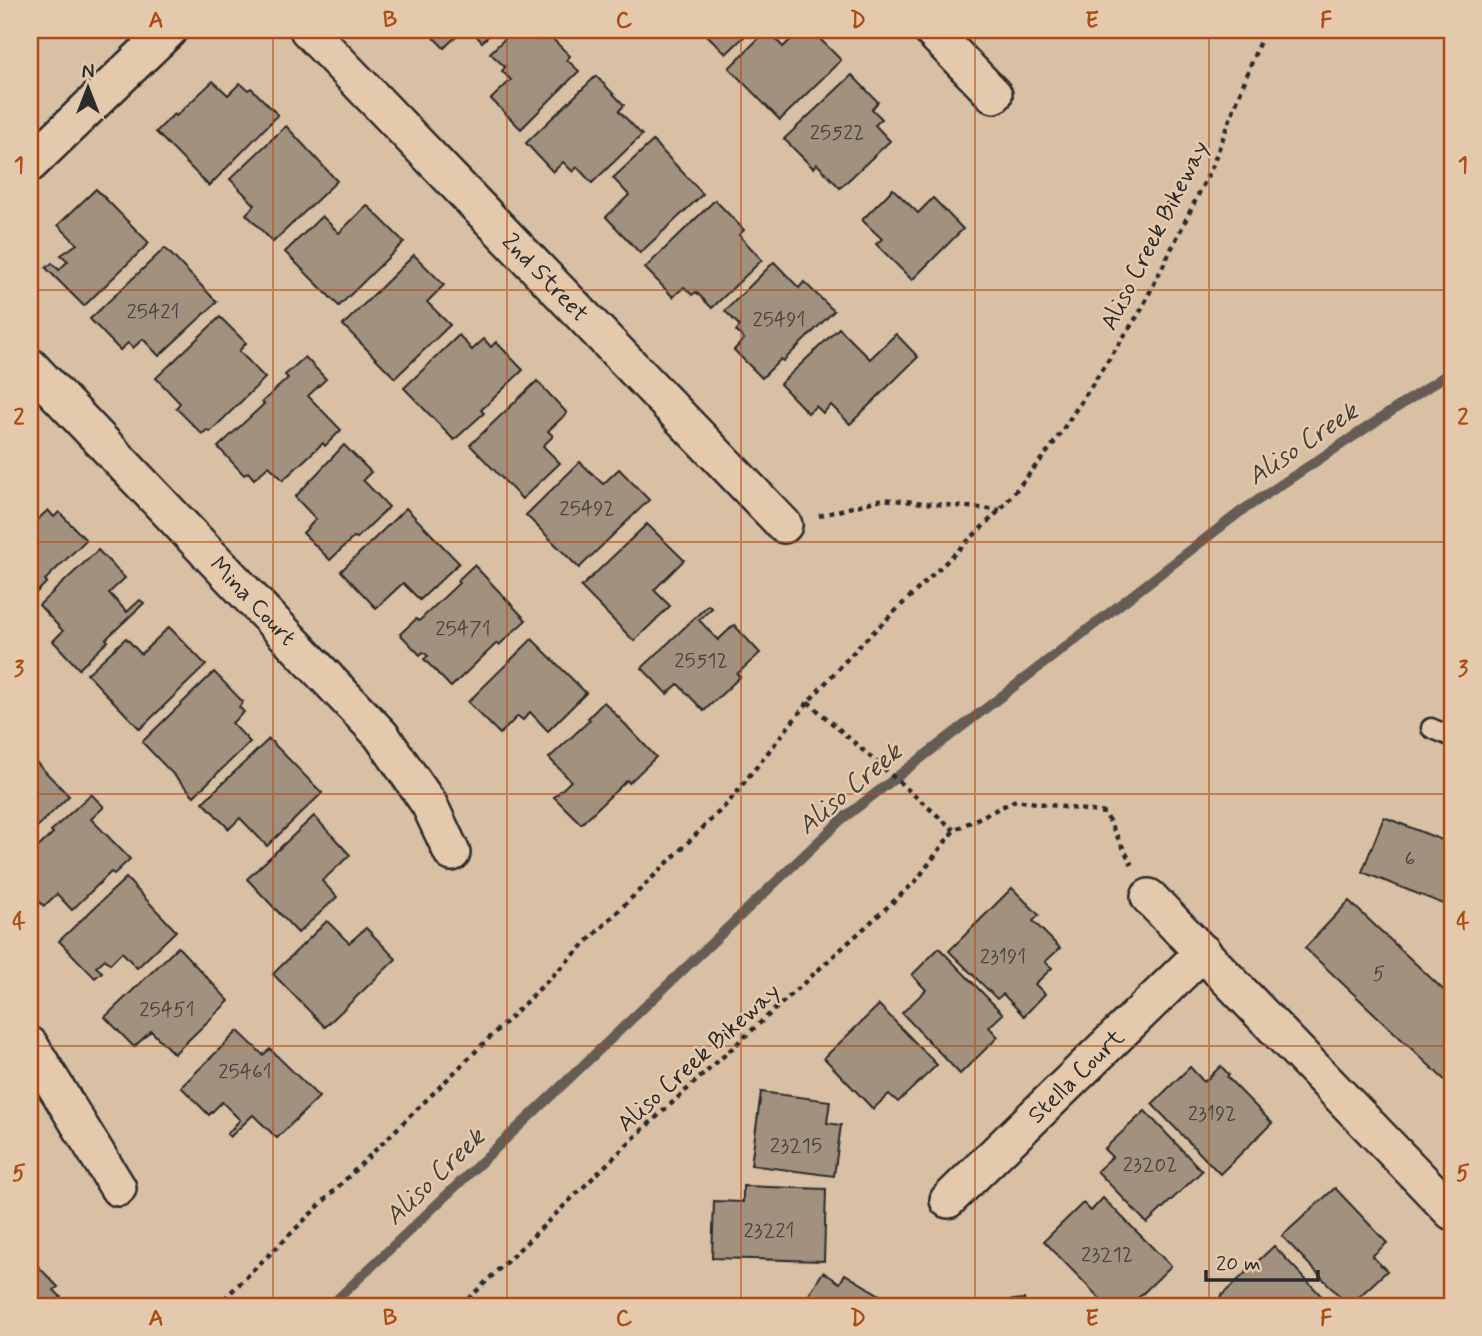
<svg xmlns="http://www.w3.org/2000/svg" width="1482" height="1336" viewBox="0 0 1482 1336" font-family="Mynerve,sans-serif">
	<rect width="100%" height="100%" fill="#d9bfa4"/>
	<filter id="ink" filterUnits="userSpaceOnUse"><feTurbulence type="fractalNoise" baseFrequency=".0143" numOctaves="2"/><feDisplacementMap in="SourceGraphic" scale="14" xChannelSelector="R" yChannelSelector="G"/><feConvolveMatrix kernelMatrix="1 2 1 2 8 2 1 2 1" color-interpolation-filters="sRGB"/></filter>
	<g filter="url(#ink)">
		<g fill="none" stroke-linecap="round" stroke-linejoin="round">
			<path stroke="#655d54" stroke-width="10" d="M330 1306 841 820 1240 512 1452 371"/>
		</g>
		<g fill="#a3917f" stroke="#2b2b2b" stroke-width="2">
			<path d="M30 30H44L30 43Z"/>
			<path d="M426 30H463L444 48Z"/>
			<path d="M471 30H495L482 42Z"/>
			<path d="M514 30H530L541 40 548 34 570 56 567 60 579 71 521 129 491 99 511 80 502 71 505 67 490 53Z"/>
			<path d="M702 30H751L726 54Z"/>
			<path d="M767 30 783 47 801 30H811L841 60 780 120 729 68Z"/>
			<path d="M852 75 878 102 872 109 882 119 875 125 890 141 840 188 817 164 813 168 784 139Z"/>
			<path d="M596 76 624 105 619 111 642 135 592 183 577 167 573 172 563 162 553 172 526 143Z"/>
			<path d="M213 81 228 95 240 83 248 90 251 88 278 115 209 186 156 132 174 114 176 116Z"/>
			<path d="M286 126 337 181 273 242 246 214 255 205 230 179Z"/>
			<path d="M653 141 703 194 640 253 606 217 629 195 613 178Z"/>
			<path d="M96 189 149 243 84 306 46 268 52 263 59 270 68 261 61 255 77 244 58 225Z"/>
			<path d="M893 189 918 213 933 198 963 229 912 280 876 244 882 239 862 220Z"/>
			<path d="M715 200 744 230 739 235 762 260 712 308 696 292 692 295 684 287 673 297 645 268Z"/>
			<path d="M367 205 404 242 339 306 285 252 322 216 339 233Z"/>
			<path d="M165 248 217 302 159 356 143 339 133 348 128 343 120 350 90 319Z"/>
			<path d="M414 255 444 285 427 302 450 325 395 378 343 325Z"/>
			<path d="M774 262 799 288 804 282 834 311 783 361 781 359 762 378 734 350 744 339 736 331 740 326 725 311Z"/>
			<path d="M220 317 246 343 239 351 265 378 210 432 207 430 202 434 176 408 180 403 156 378Z"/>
			<path d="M839 328 870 359 896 334 918 357 850 424 831 405 823 413 816 406 808 413 780 384Z"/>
			<path d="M459 335 472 350 484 339 491 347 496 342 523 370 481 410 484 413 454 440 404 388Z"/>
			<path d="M305 357 326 379 308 396 341 430 325 446 323 443 283 480 269 466 254 479 248 472 244 475 218 447 264 404 262 402 288 378 285 375Z"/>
			<path d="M537 381 567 413 548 431 553 436 543 446 560 463 522 499 470 445Z"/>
			<path d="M344 445 371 472 363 480 389 507 357 538 354 537 330 560 303 533 316 519 295 497Z"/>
			<path d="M580 462 603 484 619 469 649 500 579 568 526 515Z"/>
			<path d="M406 508 459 563 420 600 403 583 376 608 341 571Z"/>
			<path d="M48 510 54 517 59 512 86 540 45 580 47 582 30 599V513L37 520Z"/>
			<path d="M647 524 684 560 654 590 670 606 634 641 581 587Z"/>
			<path d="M98 550 125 578 109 593 127 612 140 600 144 603 106 639 108 641 79 669 53 641 63 631 39 605Z"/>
			<path d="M474 565 526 620 499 645 497 643 451 687 424 659 428 656 423 652 420 655 400 634 416 619 419 621 459 583 457 581Z"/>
			<path d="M708 605 712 608 699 620 718 640 734 625 760 653 737 674 740 677 704 711 678 684 667 694 642 668Z"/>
			<path d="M169 627 206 665 140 729 87 674 126 638 141 654Z"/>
			<path d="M532 639 586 693 548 731 530 712 523 720 518 716 500 734 468 702Z"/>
			<path d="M214 672 243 702 239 707 244 712 232 723 250 742 194 796 142 742Z"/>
			<path d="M604 702 656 757 629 783 627 780 581 824 554 797 571 781 549 758 590 720 588 718Z"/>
			<path d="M269 739 322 793 267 846 240 818 229 829 203 802Z"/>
			<path d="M30 756 69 796 30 834Z"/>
			<path d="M91 794 104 807 91 819 130 859 114 874 111 872 72 910 57 894 44 906 37 899 33 903 30 899V855L53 833 51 831Z"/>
			<path d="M314 816 350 855 322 881 337 897 298 933 247 879Z"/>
			<path d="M1384 817 1452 844V919L1445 916 1449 906 1362 872Z"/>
			<path d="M126 878 176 931 137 968 122 952 110 964 105 959 96 967 102 972 95 978 59 941Z"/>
			<path d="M1012 888 1039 915 1033 921 1060 948 1045 962 1052 968 1035 984 1045 994 1024 1016 1003 994 997 999 949 951Z"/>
			<path d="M1349 901 1452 998V1087L1305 948Z"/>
			<path d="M327 921 349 943 366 928 396 959 325 1027 273 974Z"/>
			<path d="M178 947 229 1001 174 1054 151 1031 134 1047 105 1017Z"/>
			<path d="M939 948 1003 1014 989 1027 998 1037 960 1074 902 1013 926 990 912 975Z"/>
			<path d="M879 1005 937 1065 898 1102 889 1094 873 1109 824 1058Z"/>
			<path d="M238 1031 263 1055 270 1049 319 1097 277 1138 253 1115 230 1137 227 1134 240 1120 222 1102 209 1115 181 1087Z"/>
			<path d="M1221 1066 1229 1075 1227 1077 1272 1123 1220 1174 1152 1104 1190 1067 1204 1082Z"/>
			<path d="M761 1092 830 1101 827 1123 841 1125 834 1176 751 1165Z"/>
			<path d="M1145 1111 1202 1171 1147 1223 1097 1171 1112 1157 1104 1149Z"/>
			<path d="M743 1186 826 1189 824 1261 712 1258 714 1201 743 1202Z"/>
			<path d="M1335 1188 1387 1243 1372 1256 1387 1271 1349 1306 1282 1236Z"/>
			<path d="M1103 1198 1171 1266 1130 1306H1107L1044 1241 1083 1203 1091 1211Z"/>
			<path d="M1274 1246 1331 1306H1228L1220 1297Z"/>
			<path d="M32 1260 58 1287 54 1290 61 1297 52 1306H30V1262Z"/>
			<path d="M823 1272 840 1283 845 1274 891 1302 889 1306H802Z"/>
			<path d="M1024 1299 1025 1306H972V1304Z"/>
		</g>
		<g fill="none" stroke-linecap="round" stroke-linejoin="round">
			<g stroke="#2b2b2b" stroke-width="23">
				<path id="lane" d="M1431 728 1452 737"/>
			</g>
			<g stroke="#2b2b2b" stroke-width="40">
				<g id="street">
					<path id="s1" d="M308 30 784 525"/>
					<path d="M931 30 994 95"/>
					<path d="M30 164 169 30"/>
					<path id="s2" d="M30 366 381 735 429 804 452 853"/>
					<path d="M1149 897 1452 1212"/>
					<path d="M30 1045 118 1188"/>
					<path id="s3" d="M948 1200 1203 952"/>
				</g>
			</g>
			<g stroke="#2b2b2b" stroke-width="4.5" stroke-dasharray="5 5" stroke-linecap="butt">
				<path d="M819 516 882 499 1000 510"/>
				<path d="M808 702 954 830"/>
				<path d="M217 1306 727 804 808 702 862 643 1000 510 1052 446 1140 312 1211 169 1264 30"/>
				<path d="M461 1306 639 1133 916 881 954 830 1016 800 1105 813 1132 865"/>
			</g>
			<use href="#lane" stroke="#e4c9ac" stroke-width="18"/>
			<use href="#street" stroke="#e4c9ac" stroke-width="35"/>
		</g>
	</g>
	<path fill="none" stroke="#af4b15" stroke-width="2" stroke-opacity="0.55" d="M273 30V1306M507 30V1306M741 30V1306M975 30V1306M1209 30V1306M30 290H1452M30 542H1452M30 794H1452M30 1046H1452"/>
	<g text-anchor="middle" stroke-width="5" stroke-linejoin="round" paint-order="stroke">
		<g font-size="21" fill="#494440">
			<text x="837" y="139">25522</text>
			<text x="153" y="318">25421</text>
			<text x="779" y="326">25491</text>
			<text x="587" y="515">25492</text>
			<text x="463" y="635">25471</text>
			<text x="701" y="667">25512</text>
			<text x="1410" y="865">6</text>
			<text x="1003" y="963">23191</text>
			<text x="1379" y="980">5</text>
			<text x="167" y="1016">25451</text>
			<text x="245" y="1078">25461</text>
			<text x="1212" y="1120">23192</text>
			<text x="796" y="1152">23215</text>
			<text x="1150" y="1171">23202</text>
			<text x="769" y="1237">23221</text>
			<text x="1107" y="1261">23212</text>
		</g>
		<g font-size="24" fill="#2b2b2b" stroke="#e4c9ac">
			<text transform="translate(1154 235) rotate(-63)" y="8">Aliso Creek Bikeway</text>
			<text dy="8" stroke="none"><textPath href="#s1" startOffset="343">2nd Street</textPath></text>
			<text dy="8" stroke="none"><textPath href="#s2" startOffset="324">Mina Court</textPath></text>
			<text transform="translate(698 1057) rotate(-42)" y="8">Aliso Creek Bikeway</text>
			<text dy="8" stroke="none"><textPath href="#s3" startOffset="178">Stella Court</textPath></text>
		</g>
		<g font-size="26" font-style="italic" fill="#43403c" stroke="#e4c9ac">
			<text transform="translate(1302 443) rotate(-34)" y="9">Aliso Creek</text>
			<text transform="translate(849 788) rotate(-40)" y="9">Aliso Creek</text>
			<text transform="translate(434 1176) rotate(-44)" y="9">Aliso Creek</text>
		</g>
	</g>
	<rect width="1482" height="1336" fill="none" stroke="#e4c9ac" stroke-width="77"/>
	<g transform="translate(88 88)" stroke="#e4c9ac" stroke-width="5" paint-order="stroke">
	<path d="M0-5L12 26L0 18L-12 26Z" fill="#2b2b2b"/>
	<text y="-10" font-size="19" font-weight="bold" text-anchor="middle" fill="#2b2b2b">N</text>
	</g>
	<path d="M1206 1270v10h112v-10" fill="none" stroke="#2b2b2b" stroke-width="3.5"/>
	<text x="1216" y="1270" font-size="21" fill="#2b2b2b" stroke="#e4c9ac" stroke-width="5" paint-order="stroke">20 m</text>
	<rect x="38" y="38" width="1406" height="1260" fill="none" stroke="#af4b15" stroke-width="2.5"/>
	<g font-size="23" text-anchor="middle" font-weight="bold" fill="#af4b15">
		<text x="156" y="27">A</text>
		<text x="390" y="27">B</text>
		<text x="624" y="27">C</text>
		<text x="858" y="27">D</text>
		<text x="1092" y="27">E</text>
		<text x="1326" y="27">F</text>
		<text x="19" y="172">1</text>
		<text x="1463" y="172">1</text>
		<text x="19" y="424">2</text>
		<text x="1463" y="424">2</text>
		<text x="19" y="676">3</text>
		<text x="1463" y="676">3</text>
		<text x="19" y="928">4</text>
		<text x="1463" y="928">4</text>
		<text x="19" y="1180">5</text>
		<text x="1463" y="1180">5</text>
		<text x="156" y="1325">A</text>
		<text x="390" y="1325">B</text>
		<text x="624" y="1325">C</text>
		<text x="858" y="1325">D</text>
		<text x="1092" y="1325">E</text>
		<text x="1326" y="1325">F</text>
	</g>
</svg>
